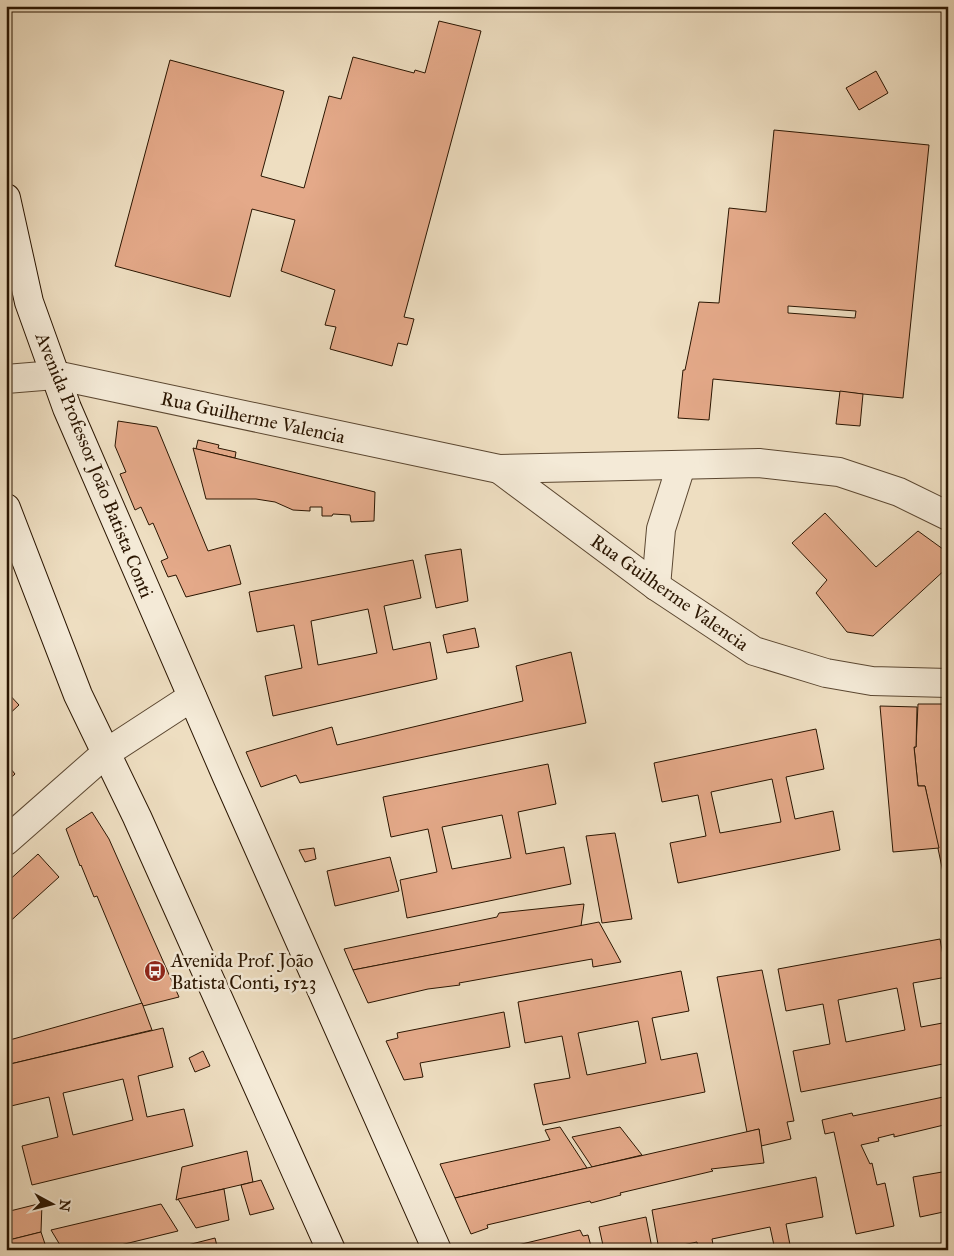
<svg xmlns="http://www.w3.org/2000/svg" width="954" height="1256" viewBox="0 0 954 1256" font-family="'IM FELL Great Primer',serif">
	<rect width="100%" height="100%" fill="#eedec1"/>
	<filter id="stains"><feTurbulence type="fractalNoise" baseFrequency=".004" numOctaves="4"/><feColorMatrix values="0 0 0 0 .2 0 0 0 0 .09 0 0 0 0 .02 0 0 0 .5 -.17"/></filter>
	<radialGradient id="worn" r=".72"><stop offset=".6" stop-color="#630" stop-opacity="0"/><stop offset="1" stop-color="#630" stop-opacity=".3"/></radialGradient>
	<g fill="#e4a989" stroke="#2a1501" fill-rule="evenodd">
		<path d="M439 21 481 31 404 317 414 319 407 345 398 343 392 366 330 349 336 327 325 325 335 290 281 271 295 220 252 209 230 297 115 266 170 60 284 91 261 176 304 188 329 96 341 99 353 57 414 73 415 70 425 73Z"/>
		<path d="M876 71 888 93 859 110 846 88Z"/>
		<path d="M774 130 929 145 903 398 713 379 709 420 678 418 683 370H685L699 302 719 303 729 208 766 212ZM788 306 856 311 855 318 788 313Z"/>
		<path d="M840 391 863 394 860 426 836 424Z"/>
		<path d="M118 421 157 427 208 551 230 545 241 584 186 597 176 575 168 577 161 561 168 558 153 523 149 525 141 507 135 510 120 474 126 472 115 446Z"/>
		<path d="M198 440 219 445 218 448 236 452 235 458 196 449Z"/>
		<path d="M193 448 375 492 374 521 351 522 350 515 333 514 332 516H322V507H310V511L293 510 275 502 256 499H206Z"/>
		<path d="M825 513 876 567 918 531 947 552 948 567 873 636 847 632 816 593 827 580 792 543Z"/>
		<path d="M461 549 468 601 436 608 425 555Z"/>
		<path d="M413 560 421 598 384 606 393 650 430 642 437 679 273 716 265 676 302 668 294 625 257 632 249 592ZM368 609 377 653 318 665 311 621Z"/>
		<path d="M475 628 479 647 447 653 443 635Z"/>
		<path d="M571 652 586 723 300 783 296 775 261 787 246 752 332 727 337 745 523 701 516 666Z"/>
		<path d="M6 691 19 705 6 717Z"/>
		<path d="M918 704H947L948 882H945L925 786H918L914 747H916Z"/>
		<path d="M880 706 917 707 916 747H914L918 786H925L939 848 893 852Z"/>
		<path d="M816 729 824 769 786 777 795 819 833 811 840 850 678 883 670 843 706 836 698 795 662 802 654 763ZM772 779 781 822 720 833 711 792Z"/>
		<path d="M6 763 15 774 6 782Z"/>
		<path d="M548 764 556 804 518 812 526 854 564 847 571 884 407 918 400 880 437 872 428 829 391 837 383 797ZM502 815 511 858 452 869 442 827Z"/>
		<path d="M92 812 109 839 179 997 143 1006 97 896 94 897 81 865 80 866 66 829Z"/>
		<path d="M615 833 632 919 602 923 586 836Z"/>
		<path d="M314 848 316 859 305 862 299 850Z"/>
		<path d="M38 854 59 877 6 925V883Z"/>
		<path d="M390 857 399 891 335 906 327 871Z"/>
		<path d="M584 904 581 926 353 970 344 949 497 917 499 913Z"/>
		<path d="M599 922 621 962 593 967 592 959 459 983 460 985 428 989 368 1003 353 970Z"/>
		<path d="M940 939 947 977 913 983 921 1027 948 1022V1063L801 1092 793 1051 830 1044 823 1004 786 1011 778 969ZM897 988 905 1030 846 1042 838 1000Z"/>
		<path d="M762 970 794 1121 787 1122 791 1139 761 1146 759 1129 747 1132 717 977Z"/>
		<path d="M681 971 689 1011 652 1018 661 1060 697 1053 705 1092 543 1125 534 1084 570 1078 562 1036 525 1043 518 1002ZM638 1021 646 1063 587 1075 578 1033Z"/>
		<path d="M142 1003 152 1030 6 1065V1041Z"/>
		<path d="M504 1012 510 1047 420 1063 423 1077 404 1080 386 1041 398 1038 397 1033Z"/>
		<path d="M163 1028 173 1067 138 1076 147 1117 184 1109 193 1146 32 1185 22 1146 58 1137 49 1097 11 1106 6 1086V1065ZM123 1079 133 1120 73 1135 63 1093Z"/>
		<path d="M203 1051 210 1066 195 1072 189 1058Z"/>
		<path d="M948 1096V1124L894 1137V1134L878 1138 879 1141 861 1145 870 1164 872 1163 877 1185 885 1183 894 1226 856 1234 834 1132 825 1134 822 1120 852 1113 853 1116Z"/>
		<path d="M560 1127 587 1168 455 1198 440 1164 550 1140 545 1130Z"/>
		<path d="M620 1127 642 1155 592 1167 572 1137Z"/>
		<path d="M759 1129 764 1163 711 1169 713 1171 620 1193 621 1195 591 1203 590 1201 487 1225 488 1228 471 1234 455 1198Z"/>
		<path d="M247 1151 253 1182 176 1200 182 1167Z"/>
		<path d="M948 1171V1211L920 1217 913 1177Z"/>
		<path d="M816 1177 823 1217 786 1224 791 1250H775L770 1227 712 1239 714 1250H698L697 1242 659 1250 652 1210Z"/>
		<path d="M261 1180 274 1209 250 1215 241 1185Z"/>
		<path d="M224 1189 229 1220 196 1228 178 1199Z"/>
		<path d="M42 1203 41 1232 9 1240 6 1212Z"/>
		<path d="M161 1204 178 1231 100 1250H63L51 1230Z"/>
		<path d="M646 1217 652 1248 604 1250 599 1227Z"/>
		<path d="M580 1230 583 1236 588 1235 592 1250H497Z"/>
		<path d="M41 1232 47 1250H11L9 1240Z"/>
		<path d="M215 1238 218 1250H168Z"/>
	</g>
	<g fill="none" stroke-linecap="round" stroke-linejoin="round">
		<g stroke="#5b4731" stroke-width="30">
			<g id="minor">
				<path d="M6 379 55 375 499 469 759 463 839 472 899 492 948 516"/>
				<path d="M499 469 656 586 754 651 826 673 872 681 948 683"/>
				<path d="M656 586 661 529 681 466"/>
				<path d="M6 841 106 753 192 697"/>
			</g>
		</g>
		<g stroke="#2a1501" stroke-width="30">
			<g id="secondary">
				<path d="M6 198 29 302 67 408 227 777 437 1250"/>
				<path d="M6 508 78 695 137 817 331 1250"/>
			</g>
		</g>
		<use href="#minor" stroke="#f4ead7" stroke-width="28"/>
		<use href="#secondary" stroke="#f4ead7" stroke-width="28"/>
	</g>
	<defs>
		<g id="bus-disc" transform="scale(1.125)"><circle r="9.5" fill="#8f2418" stroke="#f4ead7"/><path d="M-5-6H5V4H4V6H2V4H-2V6H-4V4H-5ZM-3.5-4V0h7V-4ZM-3.5 1.2v1.5H-2V1.2ZM2 1.2v1.5H3.5V1.2Z" fill="#fff"/></g>
	</defs>
	<g fill-rule="evenodd">
		<use href="#bus-disc" x="155" y="971"/>
	</g>
	<g text-anchor="middle" stroke-width="5" stroke-linejoin="round" paint-order="stroke">
		<g font-size="19" fill="#2a1501" stroke="#f4ead7">
			<text transform="translate(253 417) rotate(12)" y="7">Rua Guilherme Valencia</text>
			<text transform="translate(95 465) rotate(68)" y="7">Avenida Professor João Batista Conti</text>
			<text transform="translate(670 592) rotate(35)" y="7">Rua Guilherme Valencia</text>
		</g>
		<g font-size="19" fill="#2a1501" stroke="#f4ead7" text-anchor="start">
			<text x="171" y="967">Avenida Prof. João<tspan x="171" dy="22">Batista Conti, 1523</tspan></text>
		</g>
	</g>
	<rect width="954" height="1256" fill="none" stroke="#eedec1" stroke-width="25"/>
	<rect x="8" y="8" width="939" height="1241" fill="none" stroke="#2a1501" stroke-width="2.5"/>
	<rect x="12" y="12" width="929" height="1231" fill="none" stroke="#2a1501"/>
	<g transform="translate(52 1204) rotate(97)" stroke="#f4ead7" stroke-width="4" paint-order="stroke">
	<path d="M0-4L9 19L0 12L-9 19Z" fill="#2a1501"/>
	<text y="-8" font-size="14" font-weight="bold" text-anchor="middle" fill="#2a1501">N</text>
	</g>
	<rect width="100%" height="100%" filter="url(#stains)"/>
	<rect width="100%" height="100%" fill="url(#worn)"/>
</svg>
